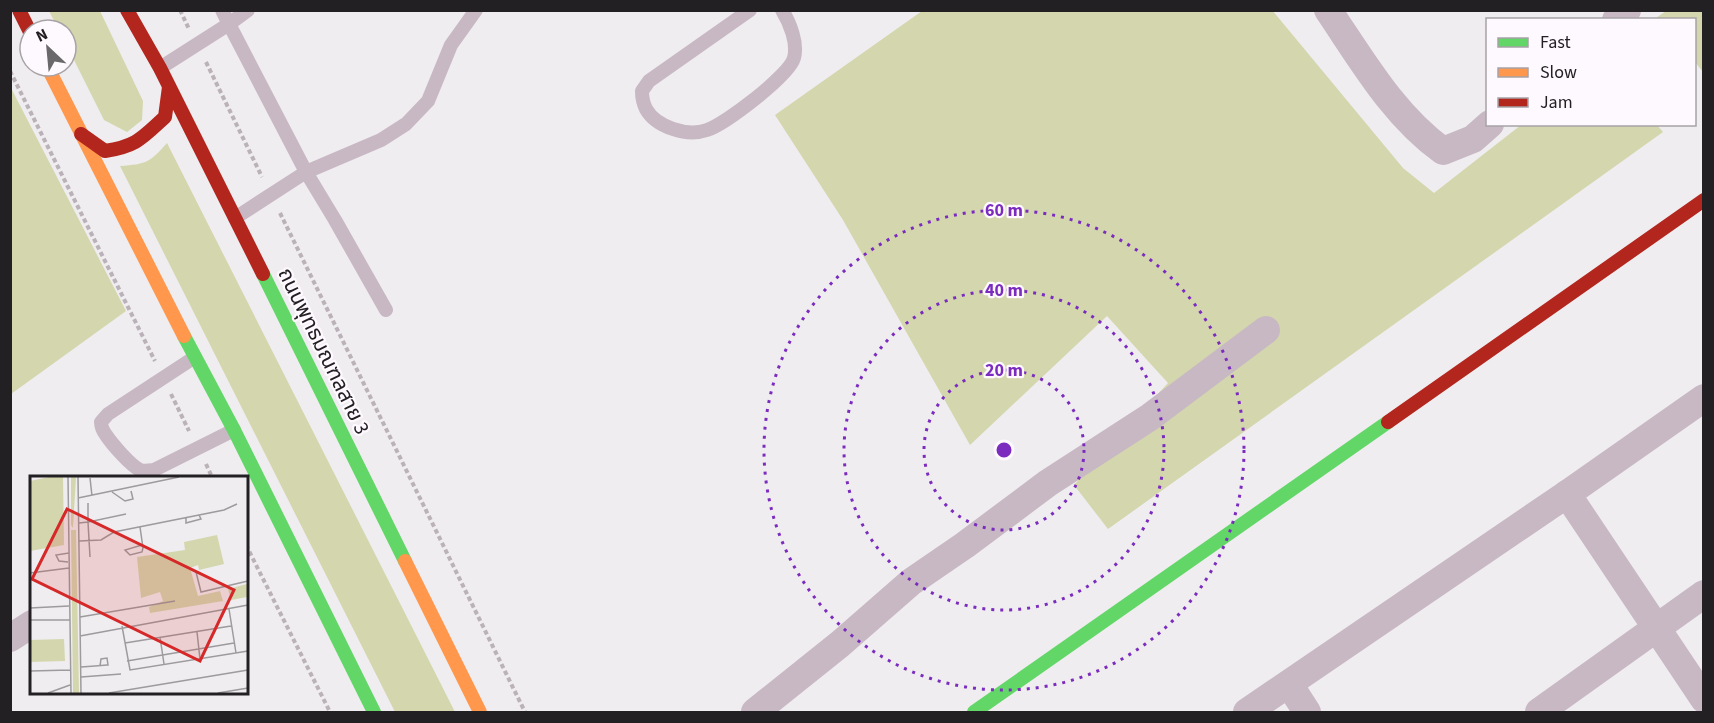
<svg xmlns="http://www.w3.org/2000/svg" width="1714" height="723" viewBox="0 0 1714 723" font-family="'Source Sans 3','Noto Sans Thai',sans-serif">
	<rect width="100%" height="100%" fill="#efedef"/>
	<g fill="#d4d6ae">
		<path d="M1272 10 1403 168 1434 193 1521 125H1657L1663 132 1108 529 1074 485 1168 383 1107 316 970 445 843 220 775 115 922 11Z"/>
		<path d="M49 11H100L143 101 142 120 127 132 104 120 66 44V30H59Z"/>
		<path d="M1666 11H1703V72L1695 62 1694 20 1658 19 1656 18Z"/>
		<path d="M11 88 126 311 11 394H10Z"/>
		<path d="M167 143 455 712H395L120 166C147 164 149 163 167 143Z"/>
	</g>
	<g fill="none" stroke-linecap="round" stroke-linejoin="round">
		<g stroke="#bbb2b9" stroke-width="4" stroke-dasharray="4.5 3" stroke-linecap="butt">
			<path d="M180 10 189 29"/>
			<path d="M206 62 262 177"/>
			<path d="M10 71 155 361"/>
			<path d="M280 213 525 712"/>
			<path d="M171 394 189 431"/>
			<path d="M206 464 212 477"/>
			<path d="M246 545 330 712"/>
		</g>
		<g stroke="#c8b8c4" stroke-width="14">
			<path d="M248 10 229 24 306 172 335 220 386 310"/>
			<path d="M750 10 649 81 642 91C642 97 643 103 646 109 656 127 687 137 707 130 725 124 789 76 794 58 798 43 790 23 782 10"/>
			<path d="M160 68 229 24 222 10"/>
			<path d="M235 218 306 172 381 140 406 124 428 101 451 45 476 10"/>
			<path d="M195 357 108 414 101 422C101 427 103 431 106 435 112 444 130 465 140 470 144 472 149 470 154 470L234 430"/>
		</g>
		<g stroke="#c8b8c4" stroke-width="28">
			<path d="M1328 10C1362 60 1393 115 1443 151L1473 139 1490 124"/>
			<path d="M1616 20 1627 10"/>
			<path d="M1567 494 1704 699"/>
			<path d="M10 638 32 624"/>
			<path d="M1289 684 1307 712"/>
			<path d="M755 712 840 644 911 582 965 545 1048 483 1150 417 1266 330"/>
			<path d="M1247 712 1567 494 1704 398"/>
			<path d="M1539 712 1704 594"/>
		</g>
		<g stroke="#63d668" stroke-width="14">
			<path d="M263 274 405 561"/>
			<path d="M184 336 234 430 374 712"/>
			<path d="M974 712 1388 422"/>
		</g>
		<g stroke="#ff974d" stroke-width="14">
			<path d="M47 66 184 336"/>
			<path d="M405 561 480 712"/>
		</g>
		<g stroke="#b3261e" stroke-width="14">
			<path d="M19 10 30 32"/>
			<path d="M127 10 160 68 263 274"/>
			<path d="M81 134 105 151C137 146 142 138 165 117L169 87"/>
			<path d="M1388 422 1704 200"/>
		</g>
	</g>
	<g fill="none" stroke="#7b2cbf" stroke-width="3" stroke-dasharray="3 6">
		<circle cx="1004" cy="450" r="80"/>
		<circle cx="1004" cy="450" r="160"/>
		<circle cx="1004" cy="450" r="240"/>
	</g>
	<g text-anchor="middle" stroke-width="4.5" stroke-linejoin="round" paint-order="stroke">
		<g font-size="21" fill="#222022" stroke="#fef9fe">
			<text transform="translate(324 351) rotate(64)" y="7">ถนนพุทธมณฑลสาย 3</text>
		</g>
	</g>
	<g transform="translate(30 476)">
		<rect width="218" height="218" fill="#efedef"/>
		<path d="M19 1H33L34 69 0 75V5ZM41 1H46L43 52 41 49ZM41 54H46L49 217H43ZM187 59 194 88 169 94 168 89 160 92 168 120 190 115 193 125 120 137 119 131 133 125 130 116 111 122 107 81 155 74 154 66ZM217 108V121L201 124 198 113ZM34 163 35 185 0 186V164Z" fill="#d4d6ae"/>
		<path fill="none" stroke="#9d9b9d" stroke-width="1.5" d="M38 1 41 217M48 1 51 217M60 2 62 20M82 16 95 25 103 23 101 15M48 22 149 1M156 42V47L171 43 169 39M49 47 58 46V27M110 51 113 72 112 76 100 79 95 74 112 69M49 65 71 64 84 56 194 34 207 28M60 81 58 46 96 38M38 86 29 85 26 79 39 77M166 96 171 116 218 105M0 97 39 92M0 132 39 130M199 133 206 177M50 141 145 125M0 144H40M92 150 100 194 218 175M167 156 170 183M50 160 218 129M130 161 134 188M95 167 201 150M97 185 204 167M51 191 65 190 77 189H78L77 182 71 183 70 190M0 195 40 194M51 201 91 198M18 217 40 209M79 217 218 194M188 217 218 212"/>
		<path fill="#d62828" fill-opacity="0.15" stroke="#d62828" stroke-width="3" d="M37 33 204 114 170 185 2 103Z"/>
		<rect width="218" height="218" fill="none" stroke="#222022" stroke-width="3"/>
	</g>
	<circle cx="1004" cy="450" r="9" fill="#7b2cbf" stroke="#fef9fe" stroke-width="3"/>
	<g font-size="18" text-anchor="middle" font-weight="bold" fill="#7b2cbf" stroke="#fef9fe" stroke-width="4.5" stroke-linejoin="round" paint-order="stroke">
		<text x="1004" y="216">60 m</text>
		<text x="1004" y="296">40 m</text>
		<text x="1004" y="376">20 m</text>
	</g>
	<rect width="1714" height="723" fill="none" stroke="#222022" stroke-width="24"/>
	<rect x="1486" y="18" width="210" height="108" fill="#fef9fe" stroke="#a6a2a6" stroke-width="1.5"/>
	<rect x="1498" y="38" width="30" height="9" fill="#63d668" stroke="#a6a2a6" stroke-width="1.5"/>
	<text x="1540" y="48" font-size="18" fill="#222022">Fast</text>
	<rect x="1498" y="68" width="30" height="9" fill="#ff974d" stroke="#a6a2a6" stroke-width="1.5"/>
	<text x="1540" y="78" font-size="18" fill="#222022">Slow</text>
	<rect x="1498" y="98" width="30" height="9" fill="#b3261e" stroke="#a6a2a6" stroke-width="1.5"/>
	<text x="1540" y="108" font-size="18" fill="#222022">Jam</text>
	<g transform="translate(48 48) rotate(334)"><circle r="28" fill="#fef9fe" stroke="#a6a2a6" stroke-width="1.5"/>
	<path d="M0-4.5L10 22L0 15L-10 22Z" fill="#6a686a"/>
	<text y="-9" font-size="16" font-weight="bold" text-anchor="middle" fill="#222022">N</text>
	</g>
</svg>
